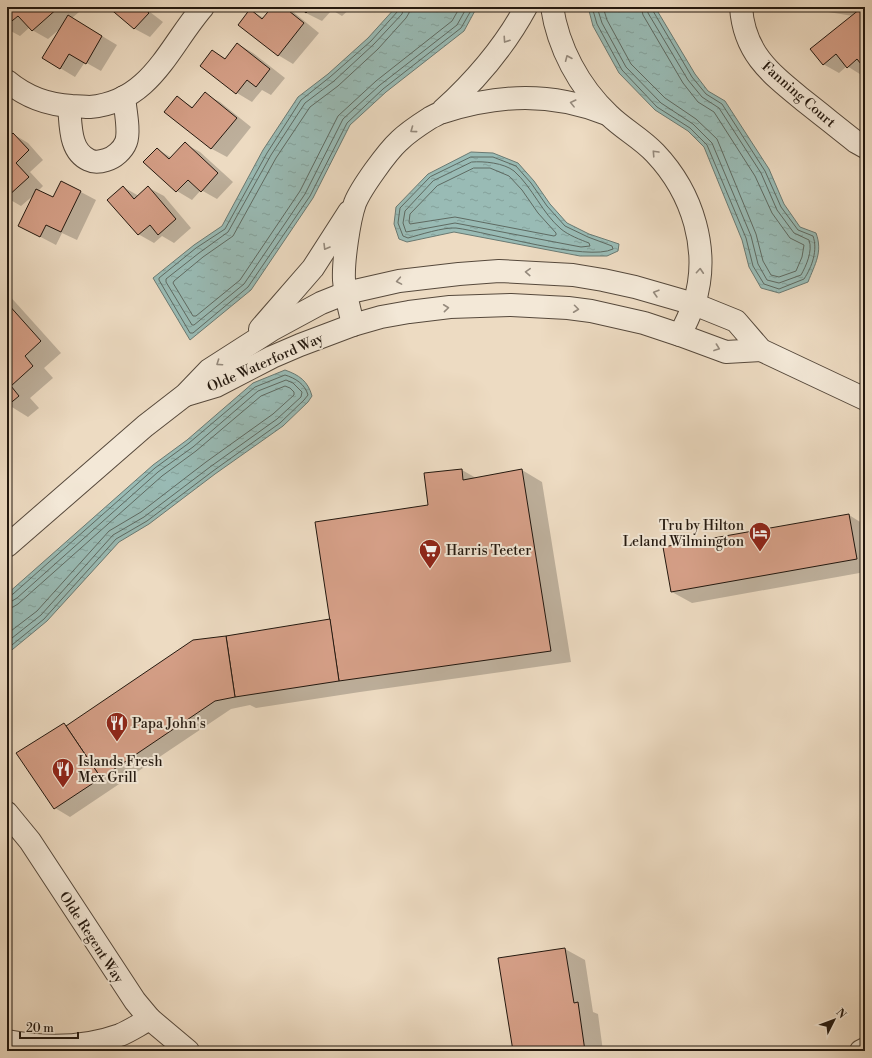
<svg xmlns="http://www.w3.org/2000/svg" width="872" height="1058" viewBox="0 0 872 1058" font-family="'Libre Bodoni',serif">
	<defs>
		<pattern id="water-ripples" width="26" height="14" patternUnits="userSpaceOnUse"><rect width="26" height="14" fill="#99bbb5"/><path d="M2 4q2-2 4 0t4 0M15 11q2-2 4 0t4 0" fill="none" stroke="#84a09a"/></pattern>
	</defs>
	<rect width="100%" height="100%" fill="#eddbc2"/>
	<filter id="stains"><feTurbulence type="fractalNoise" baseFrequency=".005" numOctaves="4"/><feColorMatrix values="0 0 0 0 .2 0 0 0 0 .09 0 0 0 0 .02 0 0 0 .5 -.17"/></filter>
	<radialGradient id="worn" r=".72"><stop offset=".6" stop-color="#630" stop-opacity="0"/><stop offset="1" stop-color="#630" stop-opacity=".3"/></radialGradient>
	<g fill="url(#water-ripples)" stroke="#6a7a73">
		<path d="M396 7H477L464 31 386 92 350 125 313 198 251 290 190 340 153 278 194 245 222 226 263 150 298 97 328 74 368 38Z"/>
		<path d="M588 7H655L695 74 708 91 725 101 769 169 784 204 800 227 816 233C823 252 815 264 808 282L779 293 761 288 749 267 742 240 704 147 688 131 655 110 619 73 593 26Z"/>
		<path d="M471 152 493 153 518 163 534 181 550 204 567 223 589 234 619 244 618 251 607 256H580L454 232 407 242 399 239 394 224 396 207 428 174Z"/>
		<path d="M285 370C299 375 308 381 312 396L308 402 283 426 215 474 149 524 119 542 47 621 7 654V594L153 465 187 440 253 383Z"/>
	</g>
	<g fill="#0003">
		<path d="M7 7H75L79 12 72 18 117 45 101 71 85 62 75 77 60 68 61 28 48 39 32 30 30 27 20 36 7 29Z"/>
		<path d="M110 7H154L150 12 163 22 150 37 135 29Z"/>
		<path d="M273 7H285L292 11 319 33 293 64 278 55 251 11 264 18Z"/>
		<path d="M301 7H352L342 16 332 10 322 21 306 13Z"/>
		<path d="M797 7H858L857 12 860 10 865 13V74L863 76 847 66 839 73 823 64 853 16Z"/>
		<path d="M238 44 253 53 285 78 271 95 262 90 252 102 237 93 201 65 213 51 226 59Z"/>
		<path d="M205 94 220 102 251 127 227 157 212 149 166 112 177 97 194 108Z"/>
		<path d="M13 134 28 143 43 160 30 172 43 186 38 191 54 199 62 182 96 200 77 240 62 233 56 245 35 234V194L21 206 7 198V140Z"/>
		<path d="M185 144 200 152 233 182 217 199 201 190 192 200 177 191 145 162 157 149 172 158Z"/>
		<path d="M123 187 139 196 149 188 164 196 191 228 174 243 162 236 154 243 138 234Z"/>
		<path d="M7 293 61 353 44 368 53 378 30 398 39 408 28 417 7 404Z"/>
		<path d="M462 470 476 478 522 470 542 482 571 662 360 692 256 708 250 705 231 709 70 817 55 808 64 725 67 726 226 637 331 620 429 506Z"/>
		<path d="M849 515 865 525V572L692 603 672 592Z"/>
		<path d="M565 949 585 960 593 1012 598 1014 603 1051H514Z"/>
	</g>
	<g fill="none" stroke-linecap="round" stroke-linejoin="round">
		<g stroke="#5e6a62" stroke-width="1">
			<path d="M399 7 398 11 371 41 330 77 301 100 267 153 225 229 196 248 159 278V280L190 333H193L248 287 310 196 347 123 383 89 461 28 473 7"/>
			<path d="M404 7 402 14 374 44 334 81 305 103 271 155 228 232 199 253 166 279V282L192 325H194L244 284 305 194 343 119 380 85 457 25 467 7"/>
			<path d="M410 7 409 13 406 18 378 49 338 86 310 107 276 158 233 236 203 257 174 281 173 283 193 316H196L240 280 300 191 338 116 376 81 452 21 460 7"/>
			<path d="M592 7 597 24 622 70 657 107 690 128 707 145 746 238 753 266 764 284 779 289 804 279C812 267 818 250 813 236L798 230 781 207 765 171 722 104 706 94 692 77 653 11 652 7"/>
			<path d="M597 7 602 23 626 67 661 103 693 124 712 143 751 236 758 264 767 280 779 283 801 275C806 266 813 251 809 240L794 233 777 210 761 173 719 108 702 97 688 80 648 13 647 7"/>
			<path d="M603 7 607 20 631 64 665 98 696 119 717 139 756 234 763 261 771 275 779 277 796 271 802 257 804 245 790 238 772 213 755 176 714 112 698 102 683 83 643 15 641 7"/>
			<path d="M471 157H493L516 166 531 183 547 206 565 226 588 237 612 246 613 249C588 262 488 232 456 228 444 227 419 235 408 238L403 236 398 223 400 208 430 177Z"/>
			<path d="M472 162C484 161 504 163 514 171 533 188 542 213 561 229 568 235 581 240 589 243L590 246 581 247 455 223 406 232 403 223 405 211 433 181Z"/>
			<path d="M474 168H490L509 176 522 190 538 213 556 233V235L554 236 455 217 410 224 409 222 410 214 437 186Z"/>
			<path d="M7 597 13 594 155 468 189 443 255 387 285 375C295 378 305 384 308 395L304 400 280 423 213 471 147 521 116 539 44 619 7 649"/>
			<path d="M7 602 12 601 17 598 158 472 193 447 258 391 286 380 293 383 302 392 301 397 277 419 210 467 144 517 113 535 41 615 7 642"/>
			<path d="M7 608 13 607 18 604 162 476 196 451 261 396 285 386 290 388 294 392V395L273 414 206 462 141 512 109 531 37 611 7 634"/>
		</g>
	</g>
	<g fill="#d59f87" stroke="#23180f">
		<path d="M7 7H59L32 31 18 16 7 25Z"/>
		<path d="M108 7H142L149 13 134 29Z"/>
		<path d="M272 7H284L304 23 278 56 238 25 250 9 262 19Z"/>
		<path d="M299 7H312L306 13Z"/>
		<path d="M860 9 865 16V61L861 64 857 59 847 68 836 54 823 65 810 49Z"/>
		<path d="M68 15 102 36 86 64 69 54 60 69 42 58Z"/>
		<path d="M237 43 270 69 256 87 247 80 236 94 200 66 212 50 225 59Z"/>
		<path d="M205 92 237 118 211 149 164 112 177 96 192 108Z"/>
		<path d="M13 133 29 150 16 163 29 177 7 197V139Z"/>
		<path d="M185 142 218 173 201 192 188 180 176 192 143 162 157 148 169 159Z"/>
		<path d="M61 181 81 191 61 232 46 225 40 237 18 226 36 189 53 197Z"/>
		<path d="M123 186 134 199 148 186 176 219 158 235 150 225 138 235 107 200Z"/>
		<path d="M7 303 41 341 25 356 33 366 11 386 19 396 7 406Z"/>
		<path d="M462 469 463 480 522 469 551 651 339 681 315 522 428 505 424 473Z"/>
		<path d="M849 514 857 559 671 592 663 547Z"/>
		<path d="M330 619 339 681 235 697 226 636Z"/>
		<path d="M226 636 235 697 215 701 101 778 66 726 193 640Z"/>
		<path d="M64 723 101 778 54 809 16 753Z"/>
		<path d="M565 948 574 1003 578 1002 585 1051H513L498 958Z"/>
	</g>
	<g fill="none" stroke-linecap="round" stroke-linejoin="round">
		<g stroke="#56493c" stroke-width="24">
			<g id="minor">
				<path d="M552 7C558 47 579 87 609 115 623 129 641 138 655 153 693 193 711 251 694 304 690 314 685 325 680 335"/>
				<path d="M741 7C744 53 770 73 803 100 821 114 838 128 856 142L865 147"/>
				<path d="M7 81C25 96 48 105 72 106 78 106 84 107 90 107 151 102 169 46 203 7"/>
				<path d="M69 106C71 125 69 151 89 160 95 163 100 162 106 160 114 158 123 150 126 142 130 131 125 109 124 97"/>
				<path d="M443 112C500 94 551 92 607 114"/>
				<path d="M353 325C350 310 345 295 344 280 343 262 349 220 355 203 361 188 387 152 399 141 408 132 419 125 430 118 435 115 440 114 443 110 476 80 505 46 526 7"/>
				<path d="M260 329 313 268 349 212"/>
				<path d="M186 395 216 386 272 357 300 345 353 325 381 317 409 312 450 307 511 305 568 308 591 311 644 323 680 335 726 352 761 350"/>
				<path d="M7 546 145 426 185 395 209 370 273 329 321 303 346 293 399 281 459 274 499 271 573 275 603 280 635 287 694 304 736 321 761 350 865 399"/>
				<path d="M7 813 30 841 135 1001 150 1019 188 1051"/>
				<path d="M7 1041C44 1048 84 1048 120 1035 130 1031 140 1024 150 1019"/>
				<path d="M861 1051 865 1049"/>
			</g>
		</g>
		<use href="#minor" stroke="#f3e8d7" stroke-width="22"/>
	</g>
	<defs><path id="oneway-chevron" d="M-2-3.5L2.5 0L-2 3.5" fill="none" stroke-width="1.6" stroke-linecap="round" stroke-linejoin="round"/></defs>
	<g stroke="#958a7d">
		<use href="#oneway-chevron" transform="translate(506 40) rotate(124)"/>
		<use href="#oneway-chevron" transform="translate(568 58) rotate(-113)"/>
		<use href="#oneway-chevron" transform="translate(573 103) rotate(-166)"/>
		<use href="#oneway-chevron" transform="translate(413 130) rotate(144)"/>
		<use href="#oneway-chevron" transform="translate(655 153) rotate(-133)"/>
		<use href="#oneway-chevron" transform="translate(326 247) rotate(121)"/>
		<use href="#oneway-chevron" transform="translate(700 271) rotate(-86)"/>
		<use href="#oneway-chevron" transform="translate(528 272) rotate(-177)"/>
		<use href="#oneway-chevron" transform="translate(399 281) rotate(170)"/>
		<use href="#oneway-chevron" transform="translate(656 293) rotate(-164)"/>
		<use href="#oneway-chevron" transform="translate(446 308) rotate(-6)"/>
		<use href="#oneway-chevron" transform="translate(576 309) rotate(7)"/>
		<use href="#oneway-chevron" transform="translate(717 348) rotate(20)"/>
		<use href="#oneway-chevron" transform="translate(219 363) rotate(146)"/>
	</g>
	<defs>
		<g id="hotel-pin" transform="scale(1.15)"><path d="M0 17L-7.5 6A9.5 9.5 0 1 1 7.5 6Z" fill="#8f2418" stroke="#f3e8d7"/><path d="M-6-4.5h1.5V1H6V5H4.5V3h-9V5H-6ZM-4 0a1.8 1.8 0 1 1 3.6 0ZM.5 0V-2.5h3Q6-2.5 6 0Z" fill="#fff"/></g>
		<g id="supermarket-pin" transform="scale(1.15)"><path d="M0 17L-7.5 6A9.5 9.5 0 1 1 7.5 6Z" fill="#8f2418" stroke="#f3e8d7"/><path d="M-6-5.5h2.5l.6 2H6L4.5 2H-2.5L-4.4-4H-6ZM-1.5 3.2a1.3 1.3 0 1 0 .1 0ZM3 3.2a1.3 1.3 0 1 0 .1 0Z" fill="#fff"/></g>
		<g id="restaurant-pin" transform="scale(1.15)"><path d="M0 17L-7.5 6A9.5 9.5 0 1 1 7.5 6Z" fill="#8f2418" stroke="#f3e8d7"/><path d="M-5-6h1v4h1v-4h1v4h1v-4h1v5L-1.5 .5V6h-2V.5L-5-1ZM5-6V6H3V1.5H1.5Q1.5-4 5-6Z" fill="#fff"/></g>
	</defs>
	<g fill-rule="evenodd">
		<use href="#hotel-pin" x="760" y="533"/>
		<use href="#supermarket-pin" x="430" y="550"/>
		<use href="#restaurant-pin" x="117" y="723"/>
		<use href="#restaurant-pin" x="63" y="769"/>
	</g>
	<g text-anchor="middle" stroke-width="4" stroke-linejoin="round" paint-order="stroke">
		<g font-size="14" fill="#23180f" stroke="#f3e8d7">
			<text transform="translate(799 94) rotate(41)" y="5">Fanning Court</text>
			<text transform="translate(265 362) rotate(-24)" y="5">Olde Waterford Way</text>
			<text transform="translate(92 937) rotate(57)" y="5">Olde Regent Way</text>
		</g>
		<g font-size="14" fill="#23180f" stroke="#f3e8d7" text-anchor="start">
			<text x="744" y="530" text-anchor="end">Tru by Hilton<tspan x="744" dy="16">Leland Wilmington</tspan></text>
			<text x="446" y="555">Harris Teeter</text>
			<text x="132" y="728">Papa John's</text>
			<text x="78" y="766">Islands Fresh<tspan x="78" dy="16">Mex Grill</tspan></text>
		</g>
	</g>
	<rect width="872" height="1058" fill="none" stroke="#eddbc2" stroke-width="24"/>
	<rect x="8" y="8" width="856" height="1042" fill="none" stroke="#23180f" stroke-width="2"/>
	<rect x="12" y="12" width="848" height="1034" fill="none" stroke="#23180f"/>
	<g transform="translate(834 1020) rotate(48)" stroke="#f3e8d7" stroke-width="3" paint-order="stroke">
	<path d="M0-3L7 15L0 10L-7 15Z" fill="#23180f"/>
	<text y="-6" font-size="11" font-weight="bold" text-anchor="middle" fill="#23180f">N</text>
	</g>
	<path d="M20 1032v6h58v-6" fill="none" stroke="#23180f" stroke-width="2"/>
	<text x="26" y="1032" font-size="12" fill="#23180f" stroke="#f3e8d7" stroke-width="3" paint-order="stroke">20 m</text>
	<rect width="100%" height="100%" filter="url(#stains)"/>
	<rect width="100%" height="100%" fill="url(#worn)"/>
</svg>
